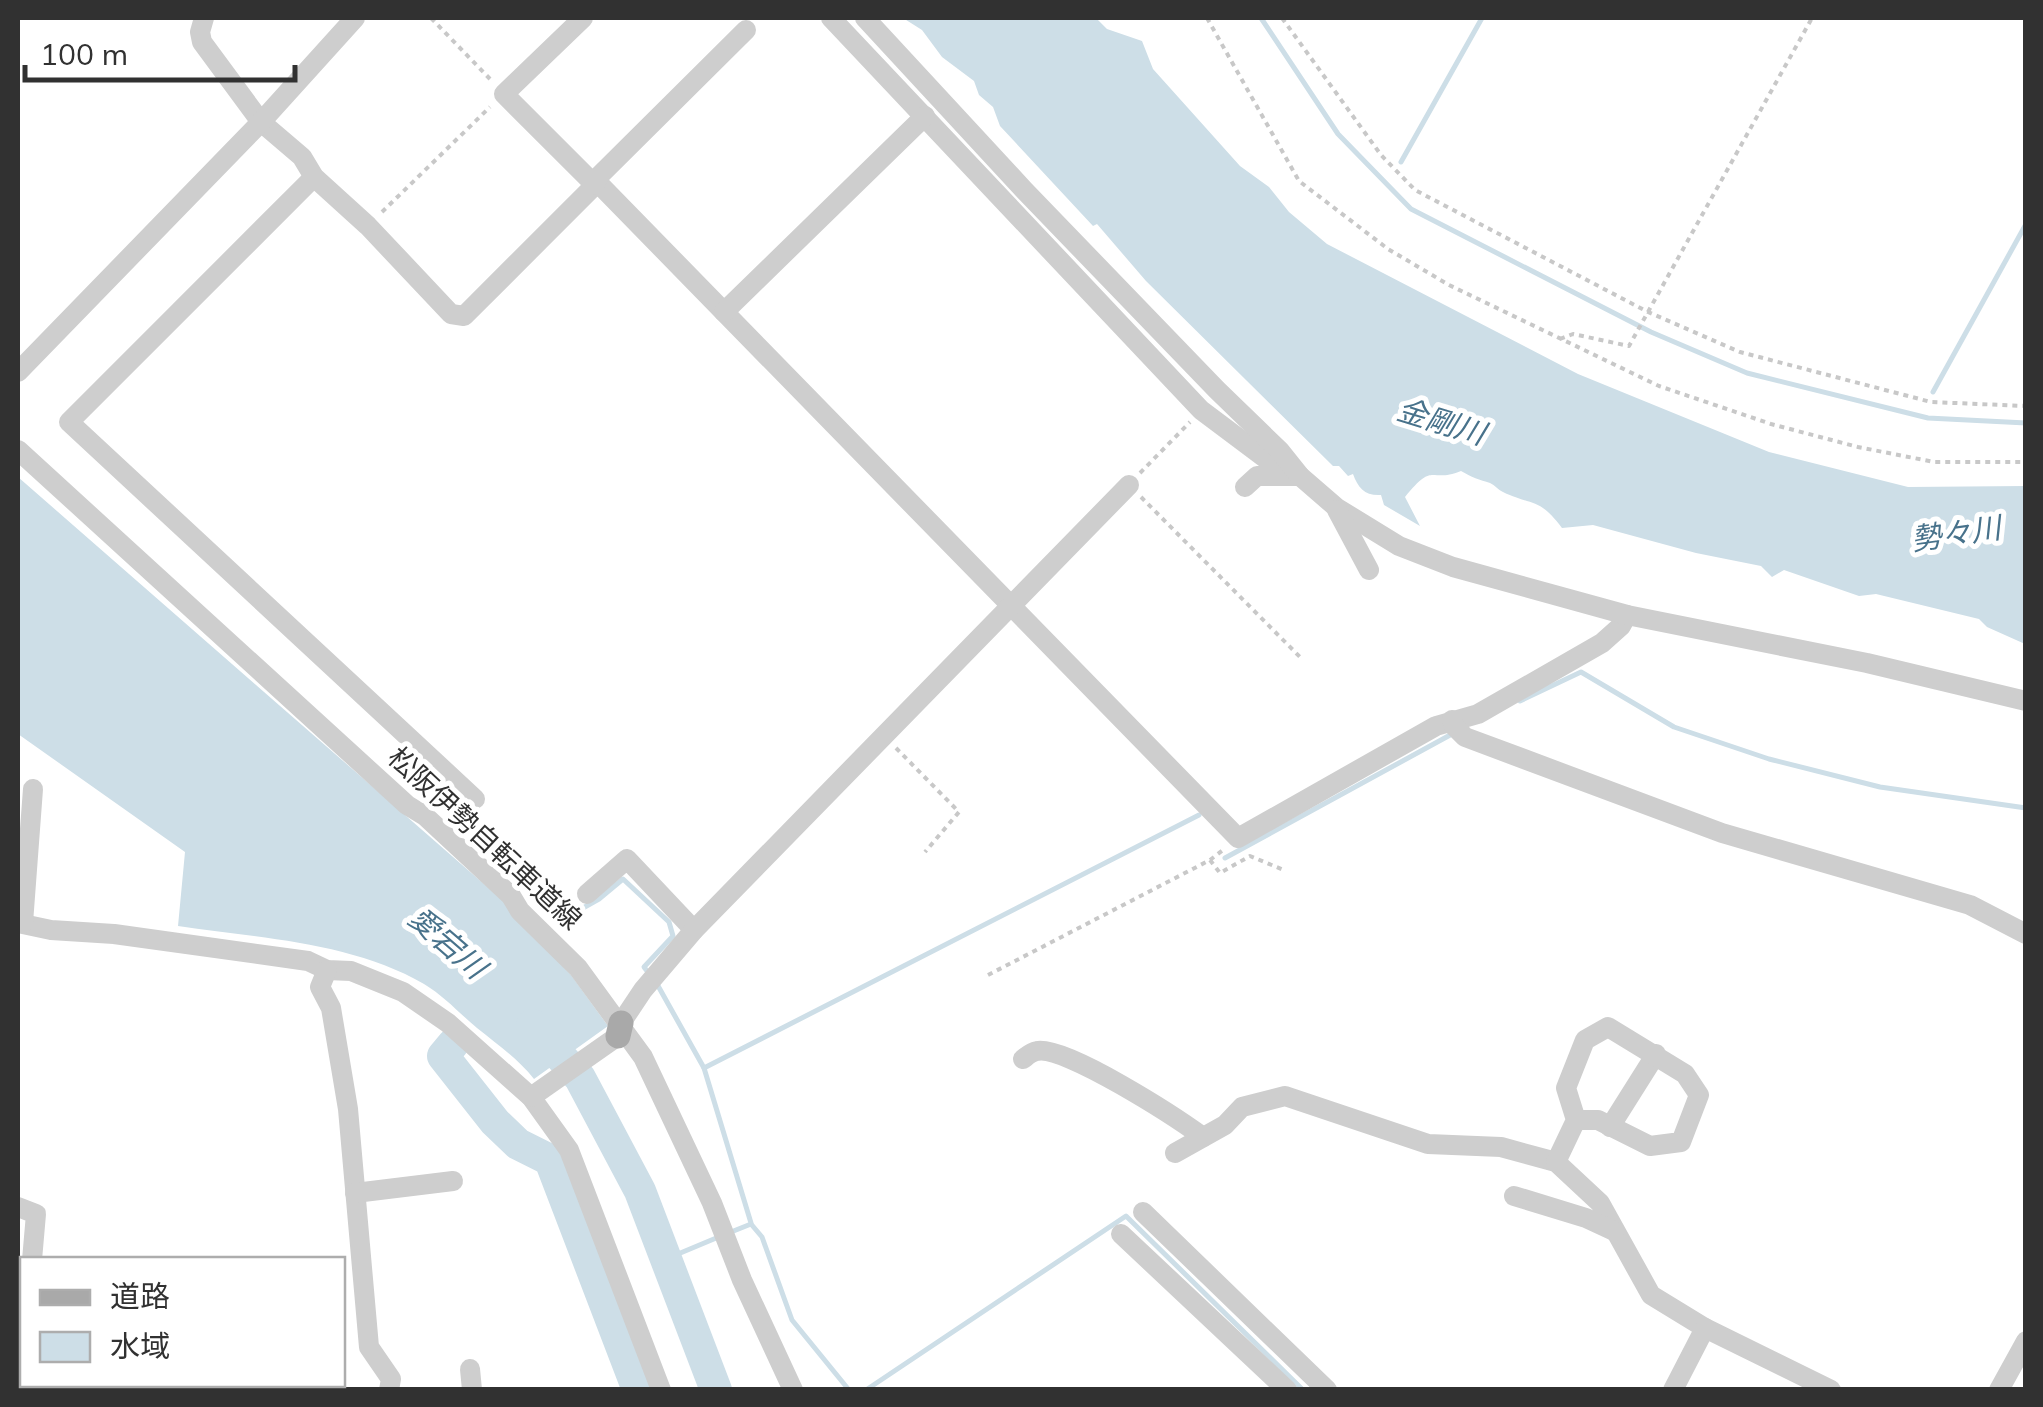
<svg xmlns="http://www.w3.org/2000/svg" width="2043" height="1407" viewBox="0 0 2043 1407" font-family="Mulish,'Noto Sans JP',sans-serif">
	<rect width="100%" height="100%" fill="#fff"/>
	<g fill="#cddee7">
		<path d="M903 18H1096L1107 29 1142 41 1153 69 1240 166 1269 187 1289 212 1327 244 1578 374 1769 452 1908 487 2025 486V644L1987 627 1979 619 1876 594 1859 596 1784 570 1772 577 1761 566 1696 553 1593 525 1562 528C1539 497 1532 506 1503 492 1498 490 1495 485 1490 483 1480 480 1471 477 1461 471 1429 484 1435 460 1405 497L1420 526 1384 505 1381 495C1365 496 1358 488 1353 474L1348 476 1339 466H1333L1146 281 1097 224 1093 226 1000 126 993 107 979 95 974 81 942 57 922 30Z"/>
		<path d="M18 477 500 898 571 975 608 1026 534 1079C518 1059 497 1044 477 1028 459 1013 444 996 424 984 352 942 259 938 178 926L185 852 18 734Z"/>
	</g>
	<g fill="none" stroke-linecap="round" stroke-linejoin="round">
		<g stroke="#cddee7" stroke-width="5">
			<path d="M1261 18 1338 134 1411 209 1651 332 1747 373 1928 418 2026 423"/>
			<path d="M1401 162 1482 18"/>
			<path d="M1933 392 2026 224"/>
			<path d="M1520 701 1581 672 1674 727 1769 759 1880 787 2026 808"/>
			<path d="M1225 858 1452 734"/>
			<path d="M537 883 544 897 567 917 599 899 623 879 669 922 673 936 644 967 650 975"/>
			<path d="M657 984 704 1068 1199 815"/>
			<path d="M704 1068 751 1223"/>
			<path d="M731 1232 751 1224 762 1237 792 1320 849 1390"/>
			<path d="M666 1259 721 1236"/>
			<path d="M866 1390 1126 1216 1303 1390"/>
		</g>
		<g stroke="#cddee7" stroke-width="32">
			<path d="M532 1025 580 1078 640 1191 716 1390"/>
			<path d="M453 1044 443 1056 495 1122 518 1144 550 1160 638 1390"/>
		</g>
		<g stroke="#c8c8c8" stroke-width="4" stroke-dasharray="5 5" stroke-linecap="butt">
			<path d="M431 18 490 79"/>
			<path d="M1207 18 1299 181 1388 249 1449 285 1659 386 1771 424 1858 447 1934 462H2026"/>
			<path d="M1282 18 1381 155 1415 190 1648 312 1740 352 1931 402 2026 406"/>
			<path d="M382 212 490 107"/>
			<path d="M1560 339 1573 334 1629 346 1812 18"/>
			<path d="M1140 473 1190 422"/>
			<path d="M1141 497 1300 657"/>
			<path d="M896 748 959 812 925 852"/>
			<path d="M1210 860 1220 873 1250 856 1286 871"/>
			<path d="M988 975 1210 860 1223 850"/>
			<path d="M18 1353 22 1352"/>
		</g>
		<g stroke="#cecece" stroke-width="20">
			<path d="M204 18 200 32 202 42 261 122 302 157 314 177 368 226 451 314 464 316 595 185 602 187 1238 838 1436 726 1478 714 1602 643 1621 626 1627 615"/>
			<path d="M583 18 504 94 595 185 598 177 746 30"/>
			<path d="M831 18 1201 410 1277 467 1300 476H1257L1245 487"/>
			<path d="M865 18 1024 190 1217 390 1280 451 1300 476 1337 508 1399 546 1453 567 1627 615 1867 663 2026 701"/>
			<path d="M314 177 69 422 475 799"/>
			<path d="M724 312 925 116"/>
			<path d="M18 372 261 122 355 18"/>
			<path d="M18 450 407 805 425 816 511 896 520 911 578 968 643 1057 712 1203 742 1280 793 1390"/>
			<path d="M1337 510 1369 570"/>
			<path d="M1452 720 1454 726 1465 737 1722 833 1970 905 2026 934"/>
			<path d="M587 894 627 859 694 930"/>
			<path d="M18 923 51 930 114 934 308 961 327 970 351 971 403 992 448 1023 531 1097 569 1150 661 1390"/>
			<path d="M23 923 33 789"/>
			<path d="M327 970 320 987 331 1008 348 1109 369 1347 391 1379 389 1390"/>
			<path d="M621 1023 643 990 694 930 1129 485"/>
			<path d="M1023 1059C1027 1056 1031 1052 1037 1051 1065 1045 1177 1118 1203 1137"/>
			<path d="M531 1097 618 1036"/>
			<path d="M1610 1127 1656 1054"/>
			<path d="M1175 1153 1225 1125 1242 1107 1285 1096 1428 1144 1501 1147 1556 1162 1600 1203 1651 1295 1705 1328 1831 1390"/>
			<path d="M1556 1162 1576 1120 1566 1088 1585 1040 1608 1027 1685 1074 1699 1095 1681 1142 1650 1146 1598 1120H1576"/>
			<path d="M355 1193 453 1181"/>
			<path d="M1514 1196 1586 1218 1614 1231"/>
			<path d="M18 1207 36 1214 32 1260"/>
			<path d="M1143 1212 1327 1390"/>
			<path d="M1121 1234 1287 1390"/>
			<path d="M470 1369 472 1390"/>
			<path d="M75 1384V1390"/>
			<path d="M232 1384 233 1390"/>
			<path d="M310 1384 327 1386"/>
			<path d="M1673 1390 1705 1328"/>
			<path d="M1999 1390 2026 1341"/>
		</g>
		<path stroke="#a9a9a9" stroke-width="25" d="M618 1036 621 1023"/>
	</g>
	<g text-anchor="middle" stroke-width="10" stroke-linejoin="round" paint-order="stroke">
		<g font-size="28" fill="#313131" stroke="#fff">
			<text transform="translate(485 838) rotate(43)" y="10">松阪伊勢自転車道線</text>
		</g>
		<g font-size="30" font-style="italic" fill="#48728b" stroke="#fff">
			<text transform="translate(1441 422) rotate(17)" y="10">金剛川</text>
			<text transform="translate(1956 534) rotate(-8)" y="10">勢々川</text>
			<text transform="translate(447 943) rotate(41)" y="10">愛宕川</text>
		</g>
	</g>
	<rect width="2043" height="1407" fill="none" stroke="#313131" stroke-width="40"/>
	<rect x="20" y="1257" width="325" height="130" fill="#ffffff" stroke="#adadad" stroke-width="2.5"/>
	<rect x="40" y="1290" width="50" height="15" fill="#a9a9a9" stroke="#adadad" stroke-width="2.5"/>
	<text x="110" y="1307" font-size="30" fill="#313131">道路</text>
	<rect x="40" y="1332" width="50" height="30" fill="#cddee7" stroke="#adadad" stroke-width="2.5"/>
	<text x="110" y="1357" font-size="30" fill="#313131">水域</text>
	<path d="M25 65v15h270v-15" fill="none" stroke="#313131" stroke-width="5"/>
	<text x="40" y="65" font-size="30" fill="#313131" stroke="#ffffff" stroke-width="8" paint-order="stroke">100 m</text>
</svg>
